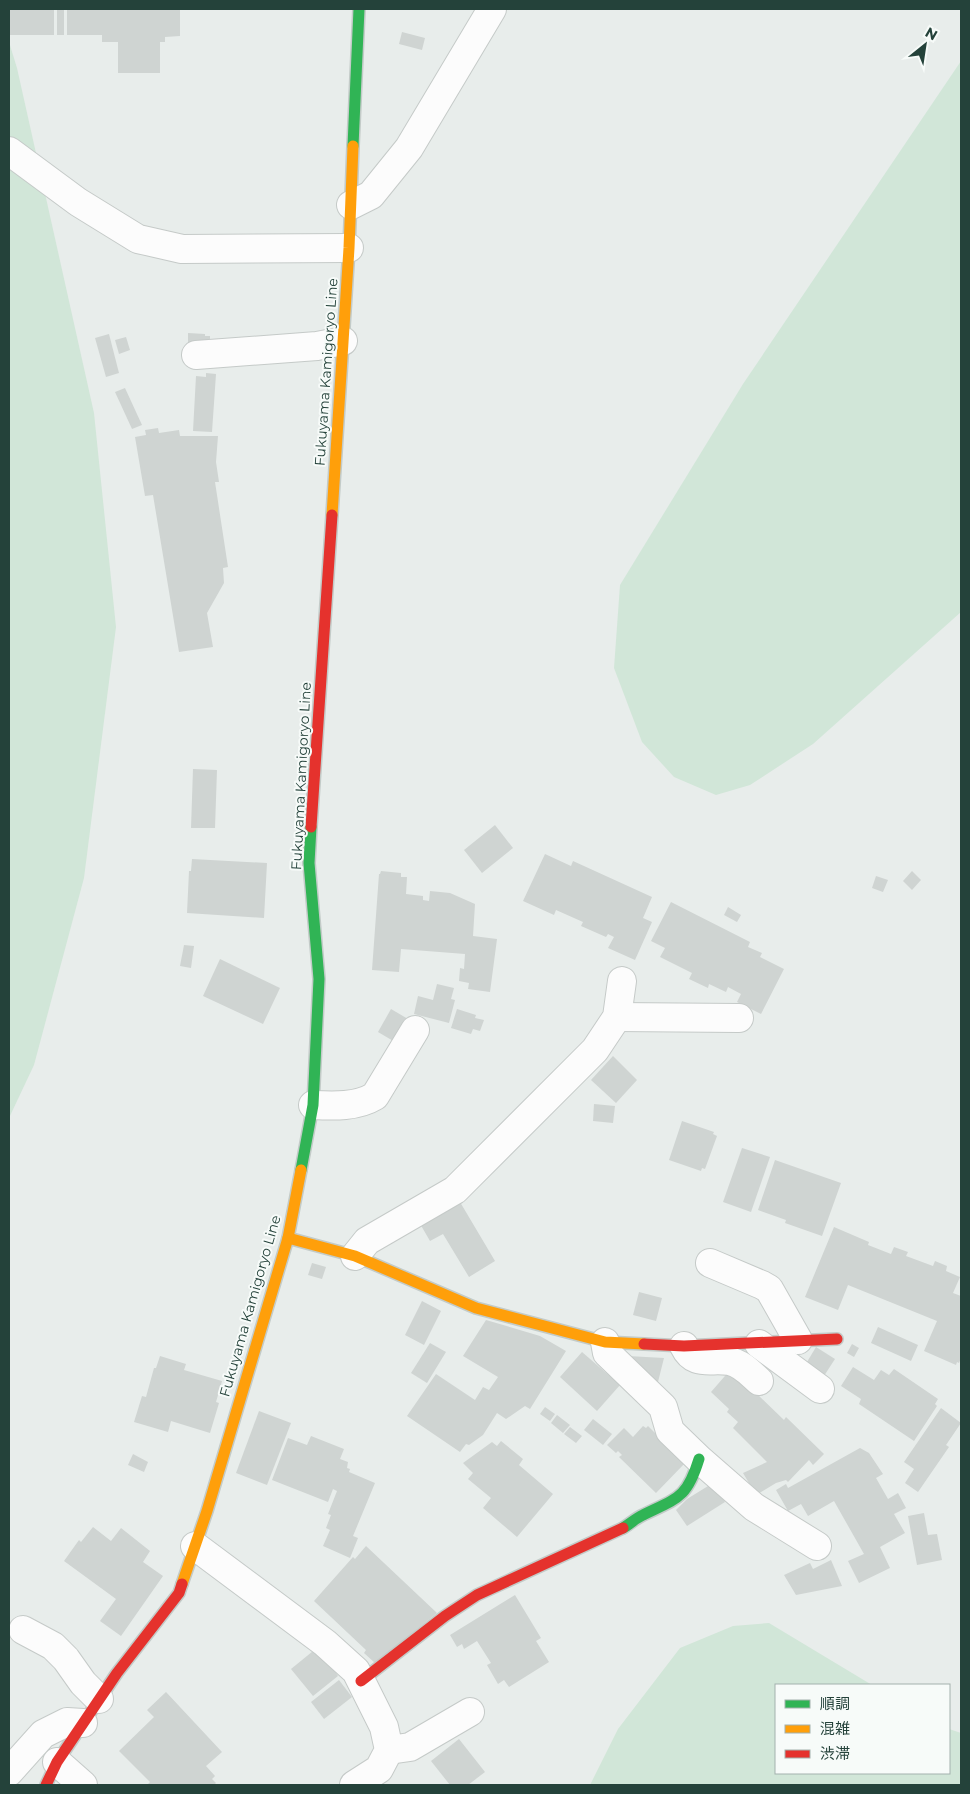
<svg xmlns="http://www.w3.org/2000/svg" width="970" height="1794" viewBox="0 0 970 1794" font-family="Montserrat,'Noto Sans JP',sans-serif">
	<rect width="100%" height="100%" fill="#e8edeb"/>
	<g fill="#d1e6d8">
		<path d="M9 42 17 68 94 413 116 627 84 878 34 1065 9 1118Z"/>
		<path d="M961 61V612L813 744 750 785 716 795 674 777 642 742 614 668 620 585 743 384Z"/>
		<path d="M769 1623 872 1685H776V1773H949V1729L961 1733V1785H590L618 1729 680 1648 733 1626Z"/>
	</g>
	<g fill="#cfd4d2">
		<rect x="9" y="9" width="45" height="26"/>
		<rect x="57" y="9" width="7" height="26"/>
		<path d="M67 9H180V36L165 37V42H160V73H118V42H102V35H67Z"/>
		<path d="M402 32 425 38 422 50 399 44Z"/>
		<path d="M188 333 205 334V336H210V341H205V343H188Z"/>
		<path d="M109 334 119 373 106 377 95 338Z"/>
		<path d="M126 337 130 350 119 354 115 340Z"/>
		<path d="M206 373 216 374 212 432 193 431 196 376 206 377Z"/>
		<path d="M125 388 142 425 132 429 115 392Z"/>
		<path d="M158 428 159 433 179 430 180 436H218L216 462 219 482H215L228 567 223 568 224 583 207 613 213 647 179 652 153 495 145 496 135 437 146 435 145 430Z"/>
		<path d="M193 769 217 770 215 828H191Z"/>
		<path d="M495 825 513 848 482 873 464 850Z"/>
		<path d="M545 854 571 866 573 861 652 897 643 918 652 922 635 960 608 948 614 937 608 934 606 937 581 926 583 922 556 910 554 915 523 901Z"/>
		<path d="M192 859 267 863 264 918 187 913 189 871H191Z"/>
		<path d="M381 871 401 873V877H407L406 894 423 896V900L429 901 430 891 450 893 475 904 473 936 497 939 490 992 468 989 469 983 459 981 460 968 464 969 465 954 401 949 399 972 372 970 379 874H380Z"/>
		<path d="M912 871 921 880 912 890 903 881Z"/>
		<path d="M876 876 888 880 883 892 872 888Z"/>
		<path d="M671 902 750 942 748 947 762 953 760 957 784 969 761 1014 737 1002 741 994 728 987 726 992 709 984 708 988 689 979 692 973 660 957 665 948 651 941Z"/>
		<path d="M728 907 741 915 737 922 724 915Z"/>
		<path d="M184 945 194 946 191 968 180 966Z"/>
		<path d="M220 959 280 988 263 1024 203 996Z"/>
		<path d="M437 984 454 988 451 999 455 1000 449 1023 414 1014 418 996 433 1000Z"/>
		<path d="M391 1009 408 1019 395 1042 378 1032Z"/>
		<path d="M457 1009 476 1015 475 1018 484 1020 480 1031 473 1029 471 1034 451 1028Z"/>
		<path d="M613 1056 637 1080 616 1103 591 1080Z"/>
		<path d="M594 1104 615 1106 613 1123 593 1121Z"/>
		<path d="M682 1121 714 1132 713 1134 717 1136 705 1169 702 1168 701 1171 669 1160Z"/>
		<path d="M742 1148 770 1157 751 1212 723 1202Z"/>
		<path d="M775 1160 841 1183 822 1236 785 1223 786 1220 758 1210Z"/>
		<path d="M460 1202 495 1261 469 1277 443 1234 430 1241 419 1222Z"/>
		<path d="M834 1227 869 1242 868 1245 891 1254 894 1247 908 1252 906 1256 933 1266 935 1261 947 1266 946 1271 960 1277 953 1293 961 1296V1358L959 1363 957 1362 956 1365 924 1351 937 1321 848 1285 838 1310 805 1297Z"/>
		<path d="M312 1263 326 1267 322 1279 308 1275Z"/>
		<path d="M639 1292 662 1298 656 1321 633 1315Z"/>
		<path d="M422 1301 441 1311 424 1345 405 1335Z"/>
		<path d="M486 1320 540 1336 566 1351 530 1409 525 1406 506 1419 497 1413 483 1435 469 1445 466 1444 460 1452 407 1416 436 1374 475 1400 483 1387 489 1390 498 1377 463 1356Z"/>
		<path d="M878 1327 918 1345 911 1361 871 1343Z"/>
		<path d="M430 1343 446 1352 427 1383 411 1373Z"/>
		<path d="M852 1344 859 1348 854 1357 847 1353Z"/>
		<path d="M816 1347 835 1359 822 1379 804 1367Z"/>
		<path d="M582 1352 620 1385 597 1411 560 1377Z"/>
		<path d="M160 1356 186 1364 184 1370 222 1381 216 1402 219 1403 210 1433 171 1421 168 1432 134 1422 142 1396 146 1397 154 1368H156Z"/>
		<path d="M628 1356 664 1358 657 1386Z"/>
		<path d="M853 1367 874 1380 881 1370 889 1375 894 1369 938 1399 935 1404 937 1406 914 1441 859 1404 861 1399 841 1386Z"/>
		<path d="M731 1369 784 1420 786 1417 824 1454 813 1465 809 1460 788 1482 786 1480 776 1483 756 1495 743 1473 767 1462 733 1428 738 1422 727 1412 729 1409 711 1392Z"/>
		<path d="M545 1407 555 1414 550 1421 540 1414Z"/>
		<path d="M941 1408 961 1423 946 1445 949 1447 918 1492 905 1483 914 1469 904 1462Z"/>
		<path d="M259 1411 291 1423 267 1485 236 1473Z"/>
		<path d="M557 1415 570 1425 563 1433 551 1423Z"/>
		<path d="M593 1419 612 1434 603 1445 584 1430Z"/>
		<path d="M643 1426 646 1428 648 1426 685 1463 656 1493 619 1457 622 1455 618 1451 616 1453 607 1445 624 1428 633 1437Z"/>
		<path d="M570 1427 582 1436 576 1443 564 1434Z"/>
		<path d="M311 1436 344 1449 340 1459 348 1462 347 1468 350 1469 349 1472 375 1483 353 1536 358 1538 350 1558 323 1546 330 1530 326 1528 331 1515 328 1514 337 1491 333 1489 328 1502 272 1480 288 1438 307 1445Z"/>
		<path d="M501 1441 523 1459 519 1465 553 1494 517 1537 483 1508 491 1498 468 1479 473 1473 463 1463 492 1442 497 1446Z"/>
		<path d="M860 1448 869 1453 883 1474 876 1478 888 1499 898 1493 906 1508 894 1514 905 1533 880 1547 890 1568 859 1583 848 1561 864 1554 834 1501 808 1516 801 1504 788 1511 776 1490 786 1484 788 1488Z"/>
		<path d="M133 1454 148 1462 144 1472 128 1465Z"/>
		<path d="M713 1483 725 1502 687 1526 676 1510 687 1499Z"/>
		<path d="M924 1513 928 1535 937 1534 942 1560 917 1565 908 1516Z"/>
		<path d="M93 1527 111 1541 121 1528 150 1551 143 1562 163 1576 121 1636 100 1621 116 1599 64 1561 79 1540 81 1542Z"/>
		<path d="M366 1546 437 1613 375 1663 364 1653 366 1650 314 1601 353 1557 355 1559Z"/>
		<path d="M831 1560 842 1586 796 1595 784 1575 810 1563 813 1569Z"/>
		<path d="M515 1595 541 1638 536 1641 549 1662 509 1687 504 1680 498 1684 487 1665 491 1663 477 1641 464 1649 462 1644 457 1647 450 1635Z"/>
		<path d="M318 1647 338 1676 313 1696 291 1669Z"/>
		<path d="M339 1680 352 1697 324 1719 311 1702Z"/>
		<path d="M166 1692 222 1752 206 1766 215 1776 212 1779 216 1783 214 1785H147L150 1782 119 1751 154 1717 147 1710Z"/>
		<path d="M459 1739 485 1772 468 1785H450L431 1761Z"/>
	</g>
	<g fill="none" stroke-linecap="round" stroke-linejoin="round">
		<g stroke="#c5cac8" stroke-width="30">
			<g id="street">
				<path d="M9 151 78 202 138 239 182 249 349 248"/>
				<path d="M351 205 371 195 409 148 492 9"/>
				<path d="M196 355 317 346 343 341"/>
				<path d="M617 1017 739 1018"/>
				<path d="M313 1105C334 1106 357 1107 375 1096L415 1030"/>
				<path d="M355 1256 367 1241 455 1190 595 1050 617 1017 622 981"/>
				<path d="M710 1263 762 1285 769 1289 798 1340"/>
				<path d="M605 1342 607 1353 663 1407 670 1431 699 1459 754 1507 817 1546"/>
				<path d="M759 1344 820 1389"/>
				<path d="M684 1346C694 1367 710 1358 729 1361 741 1363 750 1373 759 1381"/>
				<path d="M195 1546 325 1643 356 1671 384 1727 389 1750 379 1769 354 1785"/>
				<path d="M23 1630 53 1646 66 1659 83 1683 99 1699"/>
				<path d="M389 1750 410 1747 470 1712"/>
				<path d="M57 1762 83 1785"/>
				<path d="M9 1772 43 1734 67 1722 83 1723"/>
			</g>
		</g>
		<g stroke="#c3cbc8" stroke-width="14">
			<g id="fast">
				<path d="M353 146 359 9"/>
				<path d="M301 1170 313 1105 319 979 309 863 311 827"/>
				<path d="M623 1528C630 1524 636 1518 643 1515 678 1498 687 1498 699 1459"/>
			</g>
		</g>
		<g stroke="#c3cbc8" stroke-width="14">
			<g id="slow">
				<path d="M332 515 349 248 353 146"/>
				<path d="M288 1238 355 1256 476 1308 605 1342 644 1344"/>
				<path d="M182 1584 207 1511 288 1238 301 1170"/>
			</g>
		</g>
		<g stroke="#c3cbc8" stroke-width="14">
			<g id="jam">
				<path d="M311 827 332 515"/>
				<path d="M644 1344 684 1346 837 1339"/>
				<path d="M361 1681 445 1616 477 1595 623 1528"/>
				<path d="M46 1785 57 1762 117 1673 179 1593 182 1584"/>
			</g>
		</g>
		<use href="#street" stroke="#fcfcfc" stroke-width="28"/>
		<use href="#fast" stroke="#30b455" stroke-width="11"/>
		<use href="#slow" stroke="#ff9f0a" stroke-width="11"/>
		<use href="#jam" stroke="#e5322d" stroke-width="11"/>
	</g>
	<g text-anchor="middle" stroke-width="4" stroke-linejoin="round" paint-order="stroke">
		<g font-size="14" fill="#24423a" stroke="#f7fbf9">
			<text transform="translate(326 372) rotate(-86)" y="5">Fukuyama Kamigoryo Line</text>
			<text transform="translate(301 776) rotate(-87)" y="5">Fukuyama Kamigoryo Line</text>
			<text transform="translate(250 1306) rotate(-74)" y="5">Fukuyama Kamigoryo Line</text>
		</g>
	</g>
	<rect width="970" height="1794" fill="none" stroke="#24423a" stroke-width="20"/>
	<rect x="775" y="1684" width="175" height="90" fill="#f7fbf9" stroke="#a3b1ad"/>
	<rect x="785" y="1700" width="25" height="8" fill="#30b455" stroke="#a3b1ad"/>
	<text x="820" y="1709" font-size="15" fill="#24423a">順調</text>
	<rect x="785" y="1725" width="25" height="8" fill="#ff9f0a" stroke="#a3b1ad"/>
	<text x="820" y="1734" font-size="15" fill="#24423a">混雑</text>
	<rect x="785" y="1750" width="25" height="8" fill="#e5322d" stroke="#a3b1ad"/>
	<text x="820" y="1759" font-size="15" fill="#24423a">渋滞</text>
	<g transform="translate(925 45) rotate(30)" stroke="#f7fbf9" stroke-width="4" paint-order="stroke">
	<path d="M0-4L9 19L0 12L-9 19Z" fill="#24423a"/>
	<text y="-8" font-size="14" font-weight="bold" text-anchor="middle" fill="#24423a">N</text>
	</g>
</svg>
